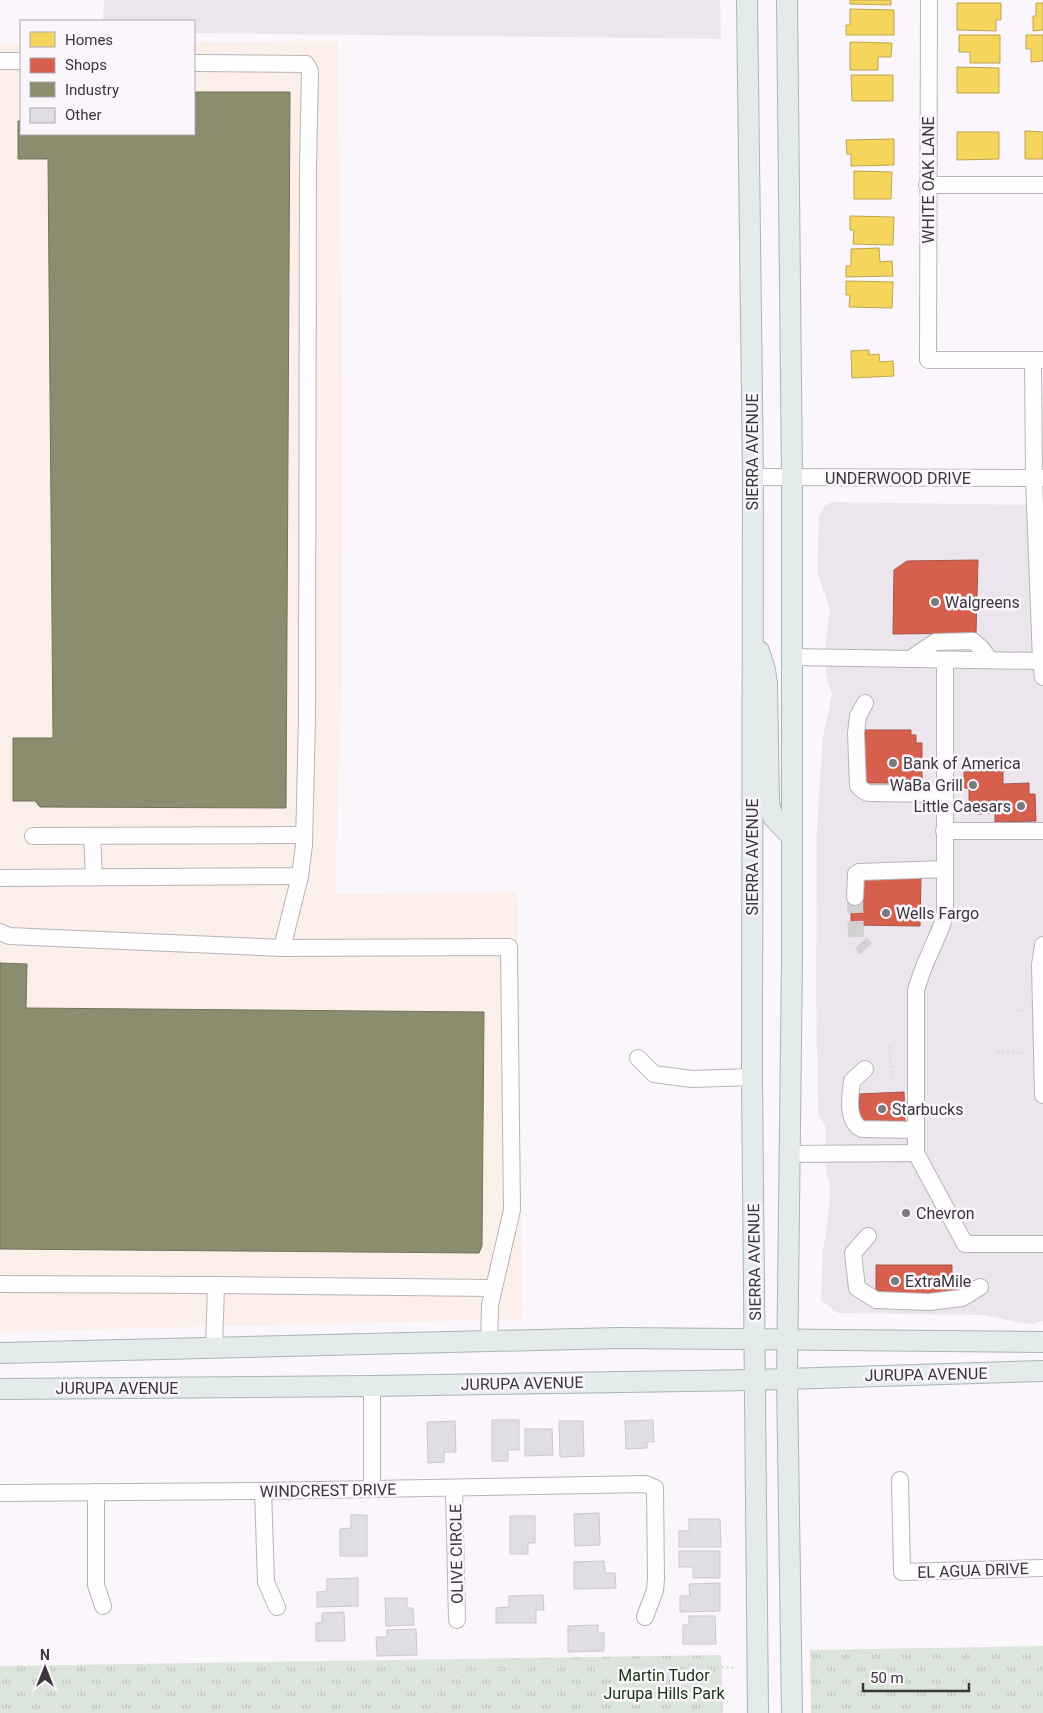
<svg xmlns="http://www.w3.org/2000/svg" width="1043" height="1713" viewBox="0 0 1043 1713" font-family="Roboto,sans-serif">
	<defs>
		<pattern id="grass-tufts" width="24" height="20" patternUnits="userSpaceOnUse" patternTransform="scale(1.25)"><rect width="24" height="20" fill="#dce5db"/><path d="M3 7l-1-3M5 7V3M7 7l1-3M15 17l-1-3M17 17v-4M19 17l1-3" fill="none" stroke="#bec5bd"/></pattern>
	</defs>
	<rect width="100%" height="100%" fill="#faf6fb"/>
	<g fill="#ede5ee">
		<path d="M104 0H720L721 39 194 33V21H103Z"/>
		<path d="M832 502 1043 505V1321L1033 1324 1021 1323 985 1315 838 1313 821 1300 823 1251 829 1208 830 1183 826 1172 825 1125 818 1115 816 993 817 823 823 736 832 695 826 675 825 644 830 609 817 572 819 516 825 506Z"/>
	</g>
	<path fill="#fcefe9" d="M338 41 343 441 341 710 335 894 517 892 522 1319 0 1332V44L21 43V134H194V42Z"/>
	<g fill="url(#grass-tufts)">
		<path d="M1043 1646V1713H811L810 1650Z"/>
		<path d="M721 1655 723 1713H0V1666Z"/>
	</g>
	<g fill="#f6d55c" stroke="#bda652">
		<path d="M850 0H891V5L850 4Z"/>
		<path d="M957 3H1001V20H996V31L957 30Z"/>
		<path d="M1036 3H1043V30L1033 31V16H1036Z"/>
		<path d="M850 9 894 10V35H846V25H850Z"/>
		<path d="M959 35H1000V63H970V52H959Z"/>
		<path d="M1026 35H1043V61L1031 62V49H1026Z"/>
		<path d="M850 42 892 43 891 57H878V70H850Z"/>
		<path d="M957 67 999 68V93H957Z"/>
		<path d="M851 75H893V101H852Z"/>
		<path d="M1025 131 1043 132V159H1025Z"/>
		<path d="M957 132H999V159L957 160Z"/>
		<path d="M894 139V165L851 166V154H847L846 140Z"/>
		<path d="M854 171 892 172 891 199H854Z"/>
		<path d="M850 216 894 217 893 245 853 244 854 230H850Z"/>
		<path d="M879 248 880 262 892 261 893 276 846 277V266H851V249Z"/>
		<path d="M846 281 893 282 892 308 849 307 850 295H846Z"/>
		<path d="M869 350V355L879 354 880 362 893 361 894 376 852 378 851 351Z"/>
	</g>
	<g fill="#d6604d" stroke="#a75447">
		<path d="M978 560 976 633 893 634 894 570 907 561Z"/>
		<path d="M863 730H911V735H916V743H922V783H864Z"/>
		<path d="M1003 771V784L1029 783V794H1035L1036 821 995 822V813L976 814 975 803H969V788H964V772Z"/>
		<path d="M862 877 921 878 920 926 851 925V900Z"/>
		<path d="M904 1092 905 1123 860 1125 859 1094Z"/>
		<path d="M876 1265H952V1280H958V1294L883 1297V1291H876Z"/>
	</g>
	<g fill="#8c8c6e" stroke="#73725e">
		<path d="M194 92H290L286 808 40 807 35 801H13V738H53L48 159H18V121H21V134H194Z"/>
		<path d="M0 963 27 964 26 1008 484 1012 482 1246 479 1253 0 1249Z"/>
	</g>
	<g fill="#e0dee2" stroke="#cbc9cc">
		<path d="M492 1420H519V1450H508V1461H492Z"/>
		<path d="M653 1420 654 1442H647V1448L626 1449 625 1421Z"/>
		<path d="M455 1421 456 1452H444V1462L428 1463 427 1422Z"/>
		<path d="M559 1421H583L584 1456 560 1457Z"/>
		<path d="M525 1429H552L553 1455 525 1456Z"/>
		<path d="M599 1513 600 1545 575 1546 574 1514Z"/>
		<path d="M351 1515H367V1556H340V1529L351 1528Z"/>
		<path d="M510 1516H535V1543H528V1554H510Z"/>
		<path d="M689 1519H720L721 1547H679V1531H689Z"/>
		<path d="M679 1551H720V1578H693V1567H679Z"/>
		<path d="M604 1561 605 1573H615L616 1588 574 1589V1562Z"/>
		<path d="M358 1578V1606L317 1607V1592L327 1591V1579Z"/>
		<path d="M720 1583V1611L680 1612V1596H690L689 1584Z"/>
		<path d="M543 1595 544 1610H536V1623H496V1608L509 1607V1596Z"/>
		<path d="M385 1598H407V1608H413L414 1625 386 1626Z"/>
		<path d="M344 1612 345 1641H316V1623H322V1613Z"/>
		<path d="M689 1616H715L716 1644H683V1625H689Z"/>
		<path d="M598 1625V1633H604V1651L568 1652V1626Z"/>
		<path d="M416 1629 417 1655 377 1656 376 1637H387V1630Z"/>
	</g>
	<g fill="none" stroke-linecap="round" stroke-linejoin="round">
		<path stroke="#d3d0d4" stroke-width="16" stroke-dasharray="16 8" stroke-linecap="butt" d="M855 897 856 938 866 949"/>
		<g stroke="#b7b4b7" stroke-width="18">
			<g id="minor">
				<path d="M929 0 928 360H1043"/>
				<path d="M0 61H21"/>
				<path d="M927 185H1043"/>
				<path d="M1033 360 1034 478 1041 661 1043 677"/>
				<path d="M753 477 1043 478"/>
				<path d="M791 657 1041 661"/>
				<path d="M910 659 935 642 973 641 981 648 990 660"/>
				<path d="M945 660V909C944 926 936 937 930 953 924 965 920 977 916 990V1153L965 1244H1043"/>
				<path d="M865 703 858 716 856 733 858 786 864 791 868 793 944 794"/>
				<path d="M944 831H1043"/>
				<path d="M33 836 304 835"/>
				<path d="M92 836 94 877"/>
				<path d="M0 878 300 876 304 845 307 718 308 165 310 71 306 64 194 63"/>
				<path d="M855 897 856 874 859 872 945 869"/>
				<path d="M0 932 9 936 282 948 300 876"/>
				<path d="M1043 945 1040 965 1043 1095"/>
				<path d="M282 948 509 947 512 1210 490 1305 489 1341"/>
				<path d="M638 1058 654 1074 692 1079 752 1077"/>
				<path d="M865 1069 852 1081C850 1096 846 1122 862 1129L916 1130"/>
				<path d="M790 1154 916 1153"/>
				<path d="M868 1236 853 1253 857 1288 876 1300 929 1302 962 1298 980 1287"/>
				<path d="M0 1284 216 1285 214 1349"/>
				<path d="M216 1285 494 1288"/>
				<path d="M372 1386V1489"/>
				<path d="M900 1480 902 1572 1043 1568"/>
				<path d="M454 1488 457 1620"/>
				<path d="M263 1491 266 1582 277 1607"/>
				<path d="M96 1492V1585L103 1606"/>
				<path d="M0 1493 263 1491 646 1484 655 1488 656 1579 655 1590 645 1617"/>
			</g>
		</g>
		<g stroke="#a8b6b5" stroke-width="22">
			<g id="major">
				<path d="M747 0 753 477 752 1077 758 1713"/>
				<path d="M787 0 792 478V957L787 1378 792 1713"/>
				<path d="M759 651 765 670 767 684 769 803 773 817 792 837"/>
				<path d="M0 1353 618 1338 1043 1342"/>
				<path d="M0 1389 372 1386 754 1380 1043 1371"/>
			</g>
		</g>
		<g stroke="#deddde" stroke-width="2.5" stroke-dasharray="2.5 2.5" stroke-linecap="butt">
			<path d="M1017 1010H1026"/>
			<path d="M890 1046V1063L893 1077"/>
			<path d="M997 1052 1027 1053"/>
			<path d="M436 1713 434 1676 466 1670 676 1663 736 1668"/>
		</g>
		<use href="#minor" stroke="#fefefe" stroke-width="16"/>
		<use href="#major" stroke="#e4eceb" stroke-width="20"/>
	</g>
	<g fill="#7d7a7e" stroke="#fbf5fc" stroke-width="2">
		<circle cx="935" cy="602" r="5"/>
		<circle cx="893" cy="763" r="5"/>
		<circle cx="973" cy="785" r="5"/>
		<circle cx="1021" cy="806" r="5"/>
		<circle cx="886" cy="913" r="5"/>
		<circle cx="882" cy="1109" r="5"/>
		<circle cx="906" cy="1213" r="5"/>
		<circle cx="895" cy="1281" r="5"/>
	</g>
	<g text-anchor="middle" stroke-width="5" stroke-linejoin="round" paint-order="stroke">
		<g font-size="16" fill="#39373a" stroke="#fbf5fc">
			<text transform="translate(928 180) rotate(-90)" y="6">WHITE OAK LANE</text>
			<text transform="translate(752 452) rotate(-90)" y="6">SIERRA AVENUE</text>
			<text x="898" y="484">UNDERWOOD DRIVE</text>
			<text transform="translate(752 857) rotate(-90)" y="6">SIERRA AVENUE</text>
			<text transform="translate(754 1262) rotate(-91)" y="6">SIERRA AVENUE</text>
			<text transform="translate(926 1374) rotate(-1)" y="6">JURUPA AVENUE</text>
			<text transform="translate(522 1383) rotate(-1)" y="6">JURUPA AVENUE</text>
			<text x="117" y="1394">JURUPA AVENUE</text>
			<text transform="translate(328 1490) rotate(-1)" y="6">WINDCREST DRIVE</text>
			<text transform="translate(456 1554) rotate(-91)" y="6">OLIVE CIRCLE</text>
			<text transform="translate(973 1570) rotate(-2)" y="6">EL AGUA DRIVE</text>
		</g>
		<g font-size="16" fill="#39373a" stroke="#fbf5fc" text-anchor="start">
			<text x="945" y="608">Walgreens</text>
			<text x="903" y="769">Bank of America</text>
			<text x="963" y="791" text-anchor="end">WaBa Grill</text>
			<text x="1011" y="812" text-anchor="end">Little Caesars</text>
			<text x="896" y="919">Wells Fargo</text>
			<text x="892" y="1115">Starbucks</text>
			<text x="916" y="1219">Chevron</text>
			<text x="905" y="1287">ExtraMile</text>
		</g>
		<g font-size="16" fill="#14360f" stroke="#fbf5fc">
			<text x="664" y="1681">Martin Tudor<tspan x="664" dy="18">Jurupa Hills Park</tspan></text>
		</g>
	</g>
	<rect x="20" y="20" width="175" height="115" fill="#fbf5fc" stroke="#ada9ae"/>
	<rect x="30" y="32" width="25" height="15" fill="#f6d55c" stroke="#ada9ae"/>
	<text x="65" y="45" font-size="15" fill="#39373a">Homes</text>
	<rect x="30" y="58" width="25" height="15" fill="#d6604d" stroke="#ada9ae"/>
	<text x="65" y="70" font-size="15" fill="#39373a">Shops</text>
	<rect x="30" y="82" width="25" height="15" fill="#8c8c6e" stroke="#ada9ae"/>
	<text x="65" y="95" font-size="15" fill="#39373a">Industry</text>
	<rect x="30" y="108" width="25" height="15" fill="#e0dee2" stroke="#ada9ae"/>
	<text x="65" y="120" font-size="15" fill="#39373a">Other</text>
	<g transform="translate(45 1668)" stroke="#fbf5fc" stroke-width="4" paint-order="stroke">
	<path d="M0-4L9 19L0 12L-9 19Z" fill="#39373a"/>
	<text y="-8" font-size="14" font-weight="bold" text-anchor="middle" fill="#39373a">N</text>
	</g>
	<path d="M863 1683v8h106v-8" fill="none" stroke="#39373a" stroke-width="2.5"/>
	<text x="870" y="1683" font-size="15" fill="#39373a" stroke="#fbf5fc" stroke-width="4" paint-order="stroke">50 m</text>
</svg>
